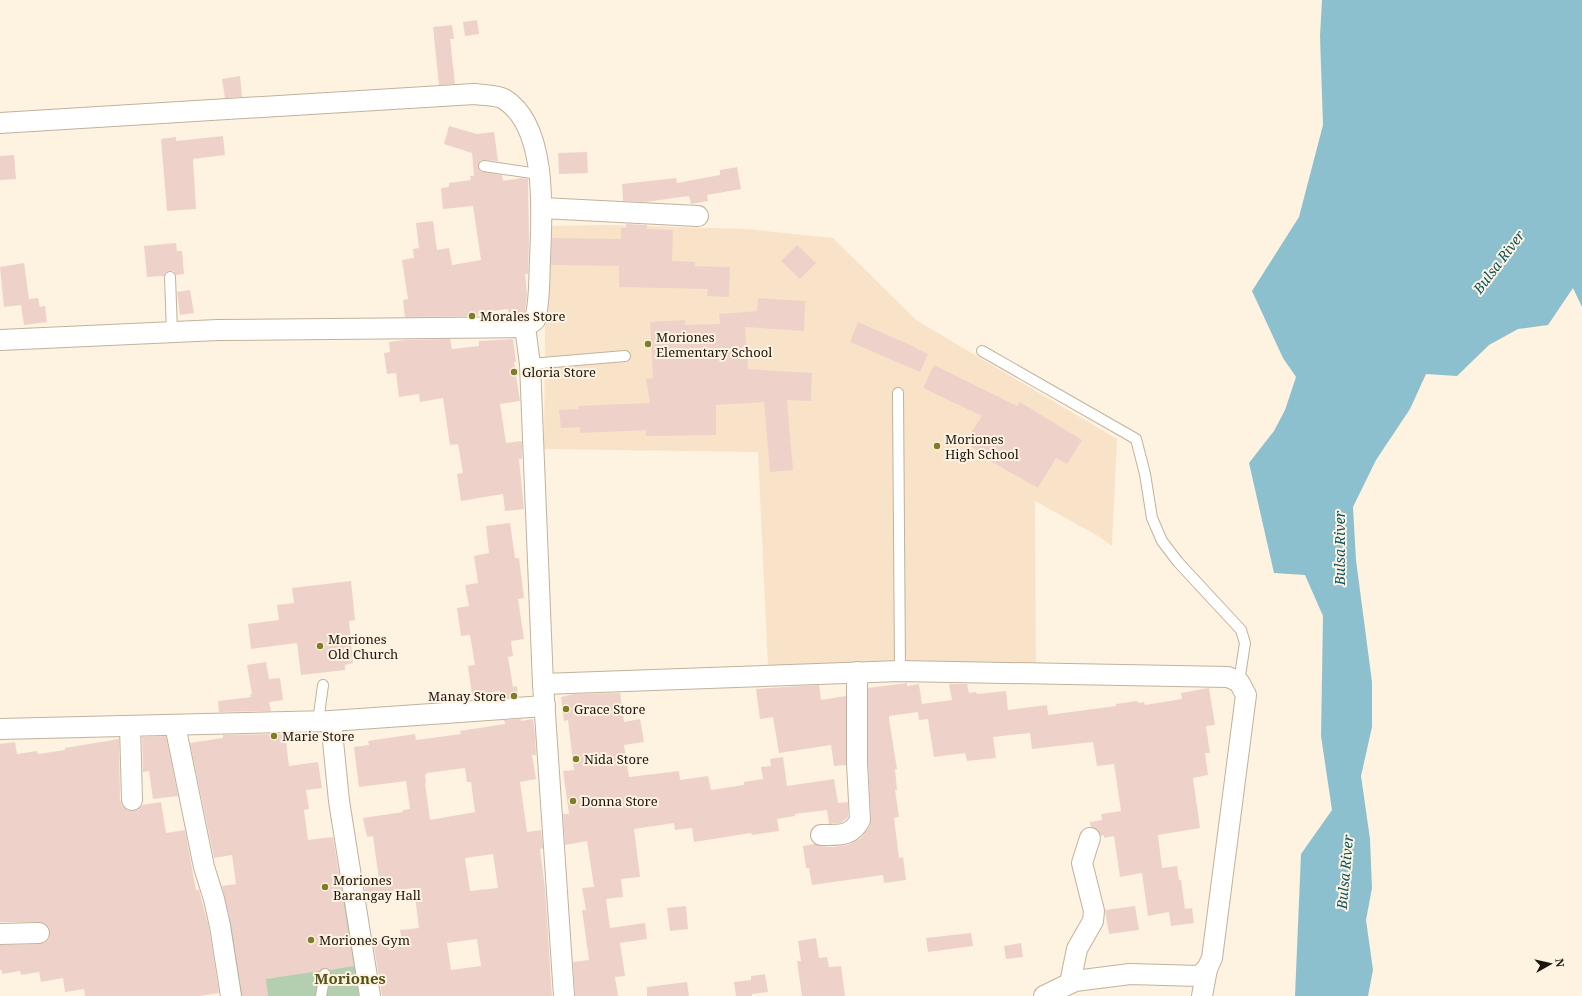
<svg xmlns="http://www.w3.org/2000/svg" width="1582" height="996" viewBox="0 0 1582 996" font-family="'Noto Serif',serif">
	<rect width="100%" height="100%" fill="#fef2e1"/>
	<path fill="#f8e3c8" d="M608 225 746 229 833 238 916 320 1117 439 1112 546 1098 536 1035 501 1036 667H768L758 452 544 449 546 226Z"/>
	<path fill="#b4cfb0" d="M350 900 364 996H238L227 920Z"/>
	<path fill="#8cc0cf" d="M1322 0H1582V307L1573 288 1548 325 1518 329 1489 345 1457 376 1426 374 1410 409 1376 460 1353 507 1356 560 1372 682V727L1361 776 1370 839 1372 888 1366 920 1373 970 1368 996H1295L1301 854 1332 810 1321 736 1323 616 1305 575 1274 573 1249 463 1274 431 1285 410 1296 377 1283 358 1252 291 1299 217 1323 125 1320 36Z"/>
	<g fill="#eed2ca" fill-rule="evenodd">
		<path d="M477 20 479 34 465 36 463 22Z"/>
		<path d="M452 25 454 39H450L455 84 439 85 433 27Z"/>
		<path d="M240 76 242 97 225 98 222 79Z"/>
		<path d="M449 126 477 134 494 132 498 161 481 160 478 165 480 171 502 175 503 181 521 178 528 179 529 240 528 274H525L527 295 525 313 521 316H509L508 309 478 313V316L405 317 403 300 408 299 402 260 414 258 413 249 419 248 416 223 433 221 437 250 449 248 452 265 481 260 473 206 443 209 441 188 449 187V183L471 180 470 176H474L472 153 444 144Z"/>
		<path d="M223 136 225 155 193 159 196 209 167 211 161 139 176 137V141Z"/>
		<path d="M587 152 588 173 559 174 558 153Z"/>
		<path d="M14 155 16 179 0 180V156Z"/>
		<path d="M737 167 741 189 707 195 708 201 691 204 689 196 645 202 623 201 622 184 676 178 677 183 720 175V170Z"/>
		<path d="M626 224 647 225V229L673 230 672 261 695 262V266L730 267 729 297 707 296 708 289 619 287V266L551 265 552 238 621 239V228H626Z"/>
		<path d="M176 243 177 251H182L184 274 176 275 173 271H169L166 272 164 276 147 277 144 246Z"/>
		<path d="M797 245 816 263 800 279 781 261Z"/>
		<path d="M24 263 29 299 38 298 40 307 45 306 47 322 24 325 21 305 4 307 0 267Z"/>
		<path d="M190 290 194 313 180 315 177 292Z"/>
		<path d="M758 298 805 301 804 331 745 327 748 369 812 373 811 401 787 400 793 470 770 472 764 402 716 405V435L646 436V430L580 433V427L561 428 559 410 579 409 578 406 650 403 646 379 653 378 650 322 685 320V325L720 324 719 314 757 311Z"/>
		<path d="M858 322 917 348V349L928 354 920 372 850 342Z"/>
		<path d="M450 339 452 349 479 346V341L513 339 516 362H514L520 401 500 404 506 443 522 441V459H519L524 509 505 511 503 494 461 501 457 474 463 473 458 444 450 445 443 398 420 402 419 394 399 397 396 373 387 374 384 353 390 352 389 342 404 340Z"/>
		<path d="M934 365 1017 406 1020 402 1082 440 1067 464 1056 458 1038 488 985 458 986 457 965 442 982 416 923 388Z"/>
		<path d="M510 523 515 558H519L524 598 518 599 524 639 511 641 513 656 508 657 513 687 517 686 518 696 501 698 500 691 472 695 468 666 475 665 470 635 461 636 457 608 469 606 465 585 478 583 474 556 489 553 486 526Z"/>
		<path d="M351 581 355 620 349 621 353 663 345 665V670L301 675 297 643 251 649 248 624 279 620 277 605 294 603 292 588Z"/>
		<path d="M266 662 269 679 280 678 283 700 269 702 271 711 219 712 218 701 251 697 250 694H252L247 665Z"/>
		<path d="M907 683V686L919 684 922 704 952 700 949 684H967L969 693 976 692 977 694 1006 691 1008 710 1047 705 1048 715 1116 706V704L1137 701 1139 703 1144 702 1145 705 1182 699 1181 693 1209 688 1215 725 1206 726 1210 753H1205L1208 775 1193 778 1200 828 1158 835 1162 868 1177 866 1179 880H1181L1185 909 1192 908 1194 923 1171 926 1169 912 1148 916 1142 873 1120 877 1114 836 1104 838V835L1101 836 1098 830 1091 827 1090 822 1102 820 1101 814 1121 811 1114 764 1097 766 1093 742 1032 749 1030 733 993 737 996 758 967 761 965 753 934 757 928 719 919 720 918 712 889 716V719L897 769H895L897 790H895L899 817 894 818 899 858 903 857 906 880 884 883 883 875 812 885 809 868H806L803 846 815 844 821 846 833 847 848 845 861 838 870 826 871 819 868 763V688Z"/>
		<path d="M819 685 821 700 846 696V765L834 766 831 745 779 753 773 717 760 719 756 689Z"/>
		<path d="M620 693 624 722 640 719 644 742 624 745 629 777 679 771 680 780 708 776 711 790 744 785V782L763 779 761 767 771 766 770 759 783 757 787 786 834 779 838 803 848 802V817L841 823 829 824 827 810 795 814V816L777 819 779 831 752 835 751 833 694 842 692 828 675 830 674 823 634 829 640 877 621 879 623 897 606 899 610 928 645 923 647 939 620 943 625 976 615 977 618 996H575L573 962 589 960 582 910H586L582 888 594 887 587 841 565 845 563 814H569L563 771 574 770 568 720 564 721 561 697 574 694Z"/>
		<path d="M521 719V721L533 719 535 734 536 755H532L536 779 520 782 527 832 541 830 543 848 540 849 545 889 552 996H382L373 941 401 936 400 930 419 928 414 888 386 892V896L366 898 364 882 379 880 373 836 367 837 363 818 403 812V810L410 809 406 781 359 787 354 747 369 745 368 741 415 734 416 740 461 734 460 731 505 724 504 720ZM465 768 467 782H471L475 812 430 820 425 783H426L425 775 427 773ZM493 854 498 888 470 891 465 858ZM477 939 481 966 451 970 447 943Z"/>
		<path d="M285 734 289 766 318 762 322 788 306 790 309 809 304 810 308 840 333 837 354 966 330 970 323 968 319 971 266 979 268 996H242L231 924 222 886 236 884 232 855 214 858 190 743 223 738V735Z"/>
		<path d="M166 736 178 796 153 799 149 771 143 772 142 737Z"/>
		<path d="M119 739 120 800 122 806 127 810 133 811 138 810 142 805 161 802 166 833 185 830 196 890H199L209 928 219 993 199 996H85L84 989 65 992 63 978 41 982 39 972 21 975 20 971 2 974V970H0V945L40 944 45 943 49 938 50 933 49 927 44 923 39 922H0V744L15 742 17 754 37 751 38 754 65 750V748Z"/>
		<path d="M686 906 688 929 670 931 667 908Z"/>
		<path d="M1135 906 1139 930 1109 934 1105 910Z"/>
		<path d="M971 933 973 946 928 952 926 938Z"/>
		<path d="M816 938 819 958 827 957 829 967 841 966 845 996H802L797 961H801L798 941Z"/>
		<path d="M1021 943 1023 957 1006 959 1004 946Z"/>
		<path d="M765 974 768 992 752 994V996H736L734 982 751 980V976Z"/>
		<path d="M687 982 689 996H647V987Z"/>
	</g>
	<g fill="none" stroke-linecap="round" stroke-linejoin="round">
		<g stroke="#c1b29d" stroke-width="12">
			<g id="service">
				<path d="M484 166 538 174"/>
				<path d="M170 277 172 332"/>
				<path d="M982 351 1136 439 1145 474 1152 518 1162 541 1178 562 1241 630 1245 643 1239 682"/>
				<path d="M530 364 625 356"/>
				<path d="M898 393 900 671"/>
				<path d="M318 722 323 685"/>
				<path d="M321 996 325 974"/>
			</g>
		</g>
		<g stroke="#c1b29d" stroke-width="22">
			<g id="minor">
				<path d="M0 123 474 94C481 95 498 95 504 99 548 126 542 214 540 259 539 280 540 300 535 320L525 327 530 364 543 684 564 996"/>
				<path d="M542 208 698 216"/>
				<path d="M0 340 218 330 525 327"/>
				<path d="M543 684 900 671 1228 677 1239 682 1246 695 1212 958 1207 969 1199 976 1130 974 1075 981 1044 996"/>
				<path d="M331 721 339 801 370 996"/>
				<path d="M175 725 204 867 214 899 220 926 231 996"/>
				<path d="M130 726 132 800"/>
				<path d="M0 729 331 721 545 706"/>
				<path d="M821 835C839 835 851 837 860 820L857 763V672"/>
				<path d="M0 934 39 933"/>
				<path d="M1070 983 1077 949 1093 921 1094 911 1082 863 1090 838"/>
				<path d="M1202 996 1207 969"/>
			</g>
		</g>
		<use href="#service" stroke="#fff" stroke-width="10"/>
		<use href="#minor" stroke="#fff" stroke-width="20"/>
	</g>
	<g fill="#7d7e27" stroke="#fef2e1" stroke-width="1.5">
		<circle cx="472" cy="316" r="4"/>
		<circle cx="648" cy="344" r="4"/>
		<circle cx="514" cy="372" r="4"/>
		<circle cx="937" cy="446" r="4"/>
		<circle cx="320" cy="646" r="4"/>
		<circle cx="514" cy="696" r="4"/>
		<circle cx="566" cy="709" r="4"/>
		<circle cx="274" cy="736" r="4"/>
		<circle cx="576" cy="759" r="4"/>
		<circle cx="573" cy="801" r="4"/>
		<circle cx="325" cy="887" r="4"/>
		<circle cx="311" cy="940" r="4"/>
	</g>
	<g text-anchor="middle" stroke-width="4" stroke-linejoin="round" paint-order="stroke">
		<g font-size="13" fill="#1a150e" stroke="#fef2e1" text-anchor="start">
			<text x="480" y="321">Morales Store</text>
			<text x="656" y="342">Moriones<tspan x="656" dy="15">Elementary School</tspan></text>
			<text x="522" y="377">Gloria Store</text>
			<text x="945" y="444">Moriones<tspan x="945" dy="15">High School</tspan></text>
			<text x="328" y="644">Moriones<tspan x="328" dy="15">Old Church</tspan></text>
			<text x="506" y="701" text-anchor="end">Manay Store</text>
			<text x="574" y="714">Grace Store</text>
			<text x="282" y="741">Marie Store</text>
			<text x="584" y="764">Nida Store</text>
			<text x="581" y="806">Donna Store</text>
			<text x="333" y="885">Moriones<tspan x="333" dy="15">Barangay Hall</tspan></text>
			<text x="319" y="945">Moriones Gym</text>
		</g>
		<g font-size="14" font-style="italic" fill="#0a5565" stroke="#fef2e1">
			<text transform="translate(1499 262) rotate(-53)" y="5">Bulsa River</text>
			<text transform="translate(1340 548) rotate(-90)" y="5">Bulsa River</text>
			<text transform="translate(1345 872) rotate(-85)" y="5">Bulsa River</text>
		</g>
		<g font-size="15" font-weight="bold" fill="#535318" stroke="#fef2e1">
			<text x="350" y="984">Moriones</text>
		</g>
	</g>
	<g transform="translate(1550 964) rotate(82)" stroke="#fef2e1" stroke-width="3" paint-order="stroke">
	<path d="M0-3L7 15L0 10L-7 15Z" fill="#1a150e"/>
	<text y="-6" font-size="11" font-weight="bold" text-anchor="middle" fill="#1a150e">N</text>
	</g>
</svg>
